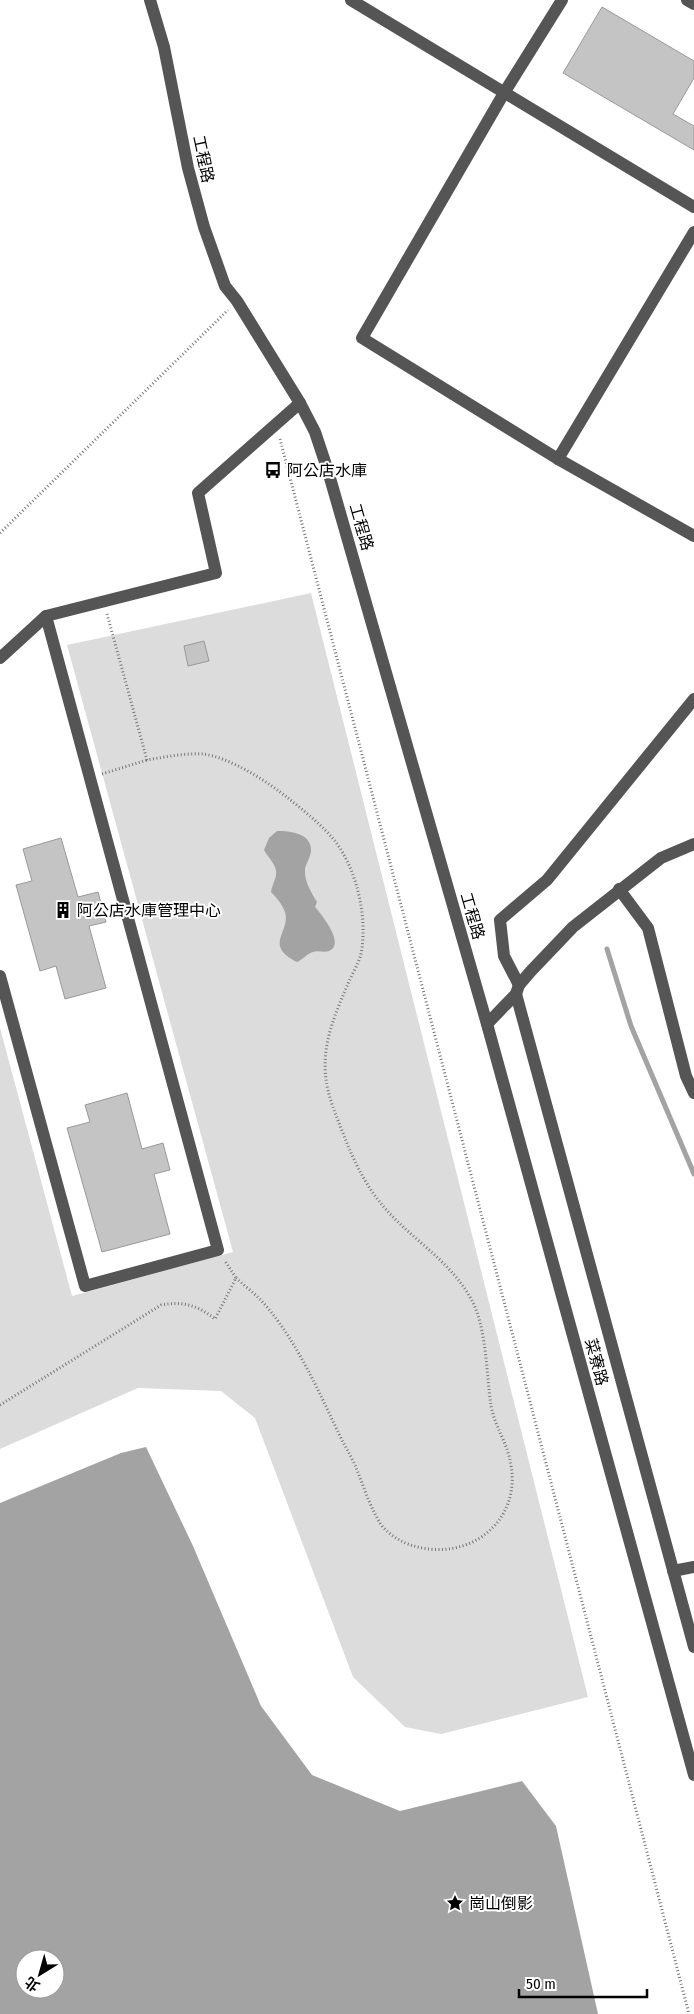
<svg xmlns="http://www.w3.org/2000/svg" width="694" height="2014" viewBox="0 0 694 2014" font-family="'Fira Sans Condensed','Noto Sans TC',sans-serif">
	<rect width="100%" height="100%" fill="#fff"/>
	<path fill="#dcdcdc" d="M311 593 588 1697 441 1734 405 1727 353 1677 255 1418 221 1391 138 1388 0 1449V1028L72 1296 233 1252 67 645Z"/>
	<g fill="#a3a3a3" fill-rule="evenodd">
		<path d="M277 831C290 831 311 833 311 850 311 857 306 863 305 869 304 881 311 892 317 902L315 907C321 914 346 944 329 951 324 953 318 950 313 952 308 953 302 960 297 962 263 945 291 932 285 912 282 904 277 898 271 892 272 886 274 882 276 876 278 865 268 858 264 850L269 838Z"/>
		<path d="M146 1447 193 1546 261 1706 312 1775 400 1811 522 1781 556 1826 598 2014H0V1503L121 1453ZM25 1959H55V1989H25Z"/>
	</g>
	<g fill="none" stroke-linecap="round" stroke-linejoin="round">
		<path stroke="#a3a3a3" stroke-width="5" d="M607 949 631 1026 694 1174"/>
	</g>
	<g fill="#c4c4c4" stroke="#999">
		<path d="M602 7 694 61V78L673 114 694 126V150L563 73Z"/>
		<path d="M204 641 209 661 188 666 184 646Z"/>
		<path d="M61 838 78 897 98 892 106 922 89 926 106 988 65 999 56 966 40 971 16 885 32 881 23 849Z"/>
		<path d="M127 1093 142 1149 163 1143 170 1170 154 1174 170 1234 102 1252 67 1128 90 1122 85 1105Z"/>
	</g>
	<g fill="none" stroke-linecap="round" stroke-linejoin="round">
		<g stroke="#777" stroke-width="3" stroke-dasharray="1 2.5" stroke-linecap="butt">
			<path d="M280 439 689 2014"/>
			<path d="M0 533 228 310"/>
			<path d="M107 614 147 760C165 757 184 753 202 754 228 756 268 782 288 798 304 811 322 825 335 841 357 870 368 918 361 954 358 965 351 976 347 986 329 1028 316 1061 333 1107 345 1139 357 1173 379 1201 405 1235 448 1258 470 1297 487 1326 486 1372 491 1406 495 1427 508 1444 511 1465 521 1523 468 1562 414 1546 402 1543 386 1533 380 1523 369 1505 363 1484 355 1465 350 1454 344 1445 339 1434 318 1390 298 1344 267 1307 258 1296 246 1287 236 1278"/>
			<path d="M102 774 147 760"/>
			<path d="M0 1405 161 1305C183 1301 197 1305 215 1319L236 1278 225 1261"/>
		</g>
		<g stroke="#555" stroke-width="12">
			<path d="M150 0 164 47 188 168 204 227 225 286 237 301 300 403 315 432 328 471 487 1024 694 1775"/>
			<path d="M351 0 694 207"/>
			<path d="M562 0 504 93 362 338 558 459 694 536"/>
			<path d="M687 0 694 4"/>
			<path d="M558 459 694 232"/>
			<path d="M0 658 46 616 216 573 198 493 300 403"/>
			<path d="M619 889 648 928 686 1076 694 1093"/>
			<path d="M0 976 85 1286 218 1250 46 616"/>
			<path d="M519 985 504 956 500 920 547 880 694 699"/>
			<path d="M516 994 694 1647"/>
			<path d="M487 1024 516 994 519 985 531 971 573 927 661 858 694 844"/>
			<path d="M673 1571 694 1567"/>
		</g>
	</g>
	<defs>
		<g id="bus-bare" transform="scale(1.35)"><path d="M-5-6H5V4H4V6H2V4H-2V6H-4V4H-5ZM-3.5-4V0h7V-4ZM-3.5 1.2v1.5H-2V1.2ZM2 1.2v1.5H3.5V1.2Z" fill="#000" stroke="#fff" stroke-width="2.5" paint-order="stroke"/></g>
		<g id="building-bare" transform="scale(1.35)"><path d="M-4-6H4V6H1V3H-1V6H-4ZM-2.5-4.3h1.7v1.8h-1.7ZM.8-4.3h1.7v1.8H.8ZM-2.5-1h1.7V.8h-1.7ZM.8-1h1.7V.8H.8Z" fill="#000" stroke="#fff" stroke-width="2.5" paint-order="stroke"/></g>
		<g id="sight-bare" transform="scale(1.35)"><path d="M0-6L1.8-2.2L6-1.7L2.9 1.2L3.7 5.4L0 3.3L-3.7 5.4L-2.9 1.2L-6-1.7L-1.8-2.2Z" fill="#000" stroke="#fff" stroke-width="2.5" paint-order="stroke"/></g>
	</defs>
	<g fill-rule="evenodd">
		<use href="#bus-bare" x="273" y="470"/>
		<use href="#building-bare" x="63" y="910"/>
		<use href="#sight-bare" x="455" y="1903"/>
	</g>
	<g text-anchor="middle" stroke-width="4" stroke-linejoin="round" paint-order="stroke">
		<g font-size="16" fill="#000" stroke="#fff">
			<text transform="translate(204 159) rotate(78)" y="6">工程路</text>
			<text transform="translate(362 527) rotate(74)" y="6">工程路</text>
			<text transform="translate(473 916) rotate(74)" y="6">工程路</text>
			<text transform="translate(597 1362) rotate(75)" y="6">菜寮路</text>
		</g>
		<g font-size="16" fill="#000" stroke="#fff" text-anchor="start">
			<text x="287" y="476">阿公店水庫</text>
			<text x="77" y="916">阿公店水庫管理中心</text>
			<text x="469" y="1909">崗山倒影</text>
		</g>
	</g>
	<g transform="translate(40 1974) rotate(217)"><circle r="24" fill="#ffffff" stroke="#999999"/>
	<path d="M0-4L9 19L0 12L-9 19Z" fill="#000000"/>
	<text y="-8" font-size="14" font-weight="bold" text-anchor="middle" fill="#000000">北</text>
	</g>
	<path d="M519 1989v8h128v-8" fill="none" stroke="#000000" stroke-width="2.5"/>
	<text x="526" y="1989" font-size="15" fill="#000000" stroke="#ffffff" stroke-width="4" paint-order="stroke">50 m</text>
</svg>
